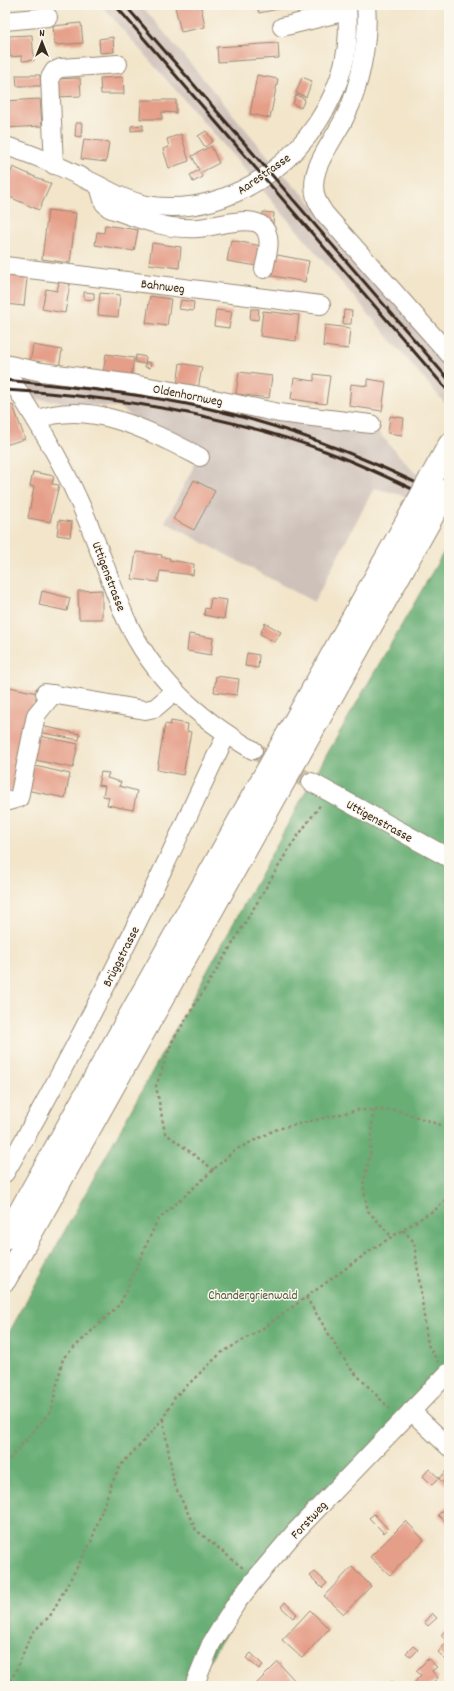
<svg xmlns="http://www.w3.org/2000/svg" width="454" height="1691" viewBox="0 0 454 1691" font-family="Dekko,sans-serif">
	<rect width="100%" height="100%" fill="#fbf7ec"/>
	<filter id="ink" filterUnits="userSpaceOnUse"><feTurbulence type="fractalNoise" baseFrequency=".025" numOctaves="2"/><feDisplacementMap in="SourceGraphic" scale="8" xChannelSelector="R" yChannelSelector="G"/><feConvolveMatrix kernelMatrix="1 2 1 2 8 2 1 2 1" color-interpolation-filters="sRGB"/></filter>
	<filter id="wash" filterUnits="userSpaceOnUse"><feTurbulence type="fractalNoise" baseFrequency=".012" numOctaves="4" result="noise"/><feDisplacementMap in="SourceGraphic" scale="16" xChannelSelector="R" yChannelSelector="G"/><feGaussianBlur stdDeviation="0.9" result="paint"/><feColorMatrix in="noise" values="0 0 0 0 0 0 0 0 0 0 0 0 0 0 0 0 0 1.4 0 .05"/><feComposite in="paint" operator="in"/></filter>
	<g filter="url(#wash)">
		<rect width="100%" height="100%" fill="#f2e5ca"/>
		<g fill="#cec1ba">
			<path d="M101 5H141L277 167 314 206 449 359V408L235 158Z"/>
			<path d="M5 364 371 424 414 472 449 489V519L402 495 374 488 314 602 165 522 196 462 120 408 5 396Z"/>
		</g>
		<path fill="#68ae74" stroke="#526c49" d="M449 543V1372L268 1563 194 1686H5V1340L311 782Z"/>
		<g id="blocks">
			<g fill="#e59e88">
				<path d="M183 5H201L205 27 181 32 175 7Z"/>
				<path d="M257 5H282L283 8 259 13Z"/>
				<path d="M81 23 83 43 55 45 53 26Z"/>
				<path d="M32 35 34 60 22 61V56L10 57 8 36Z"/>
				<path d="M113 37 114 52 100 53 99 39Z"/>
				<path d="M278 43 279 58 218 62 217 47Z"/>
				<path d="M16 75H40L41 86H17Z"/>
				<path d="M257 75 278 79 270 118 250 114Z"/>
				<path d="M123 77 124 94H101L100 78Z"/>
				<path d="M302 77 312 81 306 97 296 93Z"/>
				<path d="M80 78 81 96 57 97V79Z"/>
				<path d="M296 95 305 99 301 108 293 104Z"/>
				<path d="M40 99 42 126 5 128V101Z"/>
				<path d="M141 100H176V113L162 112V119H140Z"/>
				<path d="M76 123H82L81 137 75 136Z"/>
				<path d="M143 125V130L131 131V126Z"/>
				<path d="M206 131 213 141 205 147 198 136Z"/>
				<path d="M181 134 189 161 169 168 163 149 169 147 167 139Z"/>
				<path d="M84 139 109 142 106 162 81 159Z"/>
				<path d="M211 146 219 163 200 173 203 177 193 182 190 175 199 170 192 156Z"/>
				<path d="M13 167 51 184 39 210 5 195V185Z"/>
				<path d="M48 210 76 213 70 263 42 259Z"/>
				<path d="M263 212 274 213 273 224 262 223Z"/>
				<path d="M105 225 138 230 134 251 95 245 97 232 104 233Z"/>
				<path d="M231 240 261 246 257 266 227 261Z"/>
				<path d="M152 243 181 247 179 268 149 264Z"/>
				<path d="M272 254 309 261 305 282 268 275Z"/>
				<path d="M5 266 28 269 24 306 5 304Z"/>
				<path d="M59 282 70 284 65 313 42 309 46 289 57 291Z"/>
				<path d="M84 292 94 293V300L84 299Z"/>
				<path d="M100 293 120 295 118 317 98 315Z"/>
				<path d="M150 296 171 299 167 326 146 323Z"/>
				<path d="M181 300 194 302 193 311 179 309Z"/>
				<path d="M251 309H259L258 320 250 319Z"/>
				<path d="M216 310 232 312 229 328 214 326Z"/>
				<path d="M344 310 352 311 351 324H343Z"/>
				<path d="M263 311 299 315 296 341 260 336Z"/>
				<path d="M325 325 350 328 348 349 323 346Z"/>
				<path d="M33 345 62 350 59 368 30 363Z"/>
				<path d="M106 354 134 358 131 378 103 373Z"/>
				<path d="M136 355 146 357 145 364 135 362Z"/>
				<path d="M146 362 151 363 150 368 145 367Z"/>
				<path d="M180 363 202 367 198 389 177 386Z"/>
				<path d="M239 372 272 376 269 398 236 394Z"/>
				<path d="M314 374 330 376 326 404 291 399 294 378 314 381Z"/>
				<path d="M368 379 386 382 382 411 349 406 351 384 368 386Z"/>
				<path d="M13 405 25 439 5 445V408Z"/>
				<path d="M390 416 404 418 402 435 388 433Z"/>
				<path d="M33 472 54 476 52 484 59 485 50 522 28 518 34 487 30 486Z"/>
				<path d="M194 480 215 491 194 530 173 519Z"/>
				<path d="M59 520 72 522 70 537 57 535Z"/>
				<path d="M136 552 162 555 161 557 170 558 169 560 194 564 193 575 160 571 158 582 132 579Z"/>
				<path d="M102 590V619H79L78 591Z"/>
				<path d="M42 591 70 598 67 611 39 605Z"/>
				<path d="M211 598 227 600 224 619 204 615 205 608 209 609Z"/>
				<path d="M265 623 281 632 275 642 260 634Z"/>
				<path d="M189 634 213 638 211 655 187 651Z"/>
				<path d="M247 653 259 655 258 668 245 666Z"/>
				<path d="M216 676 239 679 237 695 214 692Z"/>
				<path d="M5 686 37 693 35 703H33L14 796 5 794V709L7 697H5Z"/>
				<path d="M171 721 188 724 187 731 191 732 183 775 157 770 165 724 170 725Z"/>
				<path d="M41 726 80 734 79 740 39 732Z"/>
				<path d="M35 735 78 744 73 768 30 759Z"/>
				<path d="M31 765 70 774 65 798 26 790Z"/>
				<path d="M101 772 109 773 107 778 121 782 119 786 137 791 133 810 107 805 109 797 103 796 105 786 98 785Z"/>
				<path d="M429 1469 439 1478 432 1485 423 1476Z"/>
				<path d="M447 1470 449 1471V1488L439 1479Z"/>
				<path d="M449 1503V1525L438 1515Z"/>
				<path d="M374 1514 388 1529 384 1533 369 1518Z"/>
				<path d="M406 1521 424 1540 390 1575 370 1557Z"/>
				<path d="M352 1567 371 1586 344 1614 324 1596Z"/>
				<path d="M315 1572 327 1583 322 1588 310 1576Z"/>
				<path d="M285 1602 297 1614 293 1618 281 1607Z"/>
				<path d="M310 1610 329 1629 302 1658 282 1640Z"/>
				<path d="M432 1613 437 1618 428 1626 424 1622Z"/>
				<path d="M445 1631 449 1634 448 1662 438 1652 447 1642 441 1635Z"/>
				<path d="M413 1646 418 1650 411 1657 406 1653Z"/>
				<path d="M251 1653 263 1665 259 1669 246 1658Z"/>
				<path d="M428 1659 437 1667 432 1671 438 1678 429 1686H417L414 1683 421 1675 416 1671Z"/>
				<path d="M278 1662 296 1682 292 1686H254Z"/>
				<path d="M392 1681 397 1686 389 1685Z"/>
			</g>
		</g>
	</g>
	<g filter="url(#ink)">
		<use href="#blocks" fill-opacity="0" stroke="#968874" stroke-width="1"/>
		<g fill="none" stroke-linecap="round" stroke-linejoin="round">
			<path stroke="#cdc0a8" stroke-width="18" stroke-dasharray="18 9" stroke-linecap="butt" d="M253 750 311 782"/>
			<g stroke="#968874" stroke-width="20">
				<g id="minor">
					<path d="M366 5C369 36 362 74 351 104 347 112 344 121 339 128 327 150 308 172 316 198 318 204 322 209 325 214L449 354"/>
					<path d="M5 21 48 17"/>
					<path d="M282 27 347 11"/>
					<path d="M5 146C38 155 69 171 100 186 115 194 130 202 147 205 237 220 324 148 344 62 349 42 348 25 347 5"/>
					<path d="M54 165 50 78 54 71 61 68 118 64"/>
					<path d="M99 186 104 203 109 208C139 219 166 230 198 228 214 227 248 215 261 225 274 235 267 255 264 269"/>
					<path d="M5 266 321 305"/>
					<path d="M5 364 42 372 133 384 195 395 279 413 371 424"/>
					<path d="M5 370C31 412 58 454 78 499 96 537 108 578 125 617 153 678 196 717 253 750"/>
					<path d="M36 420C90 398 152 432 200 457"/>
					<path d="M45 693 145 710 155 708 175 691"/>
					<path d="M311 782 449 858"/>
					<path d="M5 800 9 801 19 798 36 715 53 694"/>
					<path d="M5 1173C63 1073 115 970 165 865 186 822 205 777 227 734"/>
					<path d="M411 1411 449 1447"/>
					<path d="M194 1686 211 1644 237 1602 256 1578 295 1532 449 1372"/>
				</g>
			</g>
			<g stroke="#968874" stroke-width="24">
				<g id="highway">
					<path d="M430 479 449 445"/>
					<path d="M5 1238 417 503"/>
					<path d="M5 1280 435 512"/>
				</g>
			</g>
			<g stroke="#968874" stroke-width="2.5" stroke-dasharray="3 3" stroke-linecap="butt">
				<path d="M373 1110 370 1154 363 1185 368 1211 392 1237"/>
				<path d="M214 1170 165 1133 156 1086 172 1042 233 943 290 847 321 804"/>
				<path d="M403 1230 414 1242 428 1345 438 1362"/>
				<path d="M306 1297 349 1367 392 1411"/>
				<path d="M163 1419 174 1484 196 1530 244 1569"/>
				<path d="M5 1464 51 1411 63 1358 120 1304 157 1221 235 1150 277 1129 358 1110H397L449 1128"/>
				<path d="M6 1686 15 1673 29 1639 35 1630 50 1616 91 1542 111 1485 120 1466 152 1432 163 1418 175 1397 221 1353 262 1329 374 1248 436 1209 449 1196"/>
			</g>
			<use href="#minor" stroke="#fff" stroke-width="18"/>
			<use href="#highway" stroke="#fff" stroke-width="22"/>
			<g stroke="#3b2a1e" stroke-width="3">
				<path d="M115 5 449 392"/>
				<path d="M125 5 449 380"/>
				<path d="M5 380C72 387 140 393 206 408 291 427 371 459 449 499"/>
				<path d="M5 390C114 396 222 414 325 451 368 467 409 487 449 507"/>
			</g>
			<g stroke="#968874" stroke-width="24" stroke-linecap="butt">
				<g id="highway-bridge">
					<path d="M417 503 430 479"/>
					<path d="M435 512 448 489"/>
				</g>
			</g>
			<use href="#highway-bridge" stroke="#fff" stroke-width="22"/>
		</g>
	</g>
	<g text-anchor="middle" stroke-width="3" stroke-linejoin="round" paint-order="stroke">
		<g font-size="13" fill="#3b2a1e" stroke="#fbf7ec">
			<text transform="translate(263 173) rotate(-35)" y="5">Aarestrasse</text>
			<text transform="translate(163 285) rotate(7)" y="5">Bahnweg</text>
			<text transform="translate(188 394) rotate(11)" y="5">Oldenhornweg</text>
			<text transform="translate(110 576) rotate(69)" y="5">Uttigenstrasse</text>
			<text transform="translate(380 820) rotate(29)" y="5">Uttigenstrasse</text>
			<text transform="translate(120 956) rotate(-63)" y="5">Brüggstrasse</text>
			<text transform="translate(308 1519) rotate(-47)" y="5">Forstweg</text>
		</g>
		<g font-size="13" fill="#505a3e" stroke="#fbf7ec">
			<text x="253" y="1299">Chandergrienwald</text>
		</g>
	</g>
	<rect width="454" height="1691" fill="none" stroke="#fbf7ec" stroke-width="20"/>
	<g transform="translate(42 42)" stroke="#fbf7ec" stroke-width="3" paint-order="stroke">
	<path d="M0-3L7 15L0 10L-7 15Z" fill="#3b2a1e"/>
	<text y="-6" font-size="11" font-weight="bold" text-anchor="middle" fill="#3b2a1e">N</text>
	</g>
</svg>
